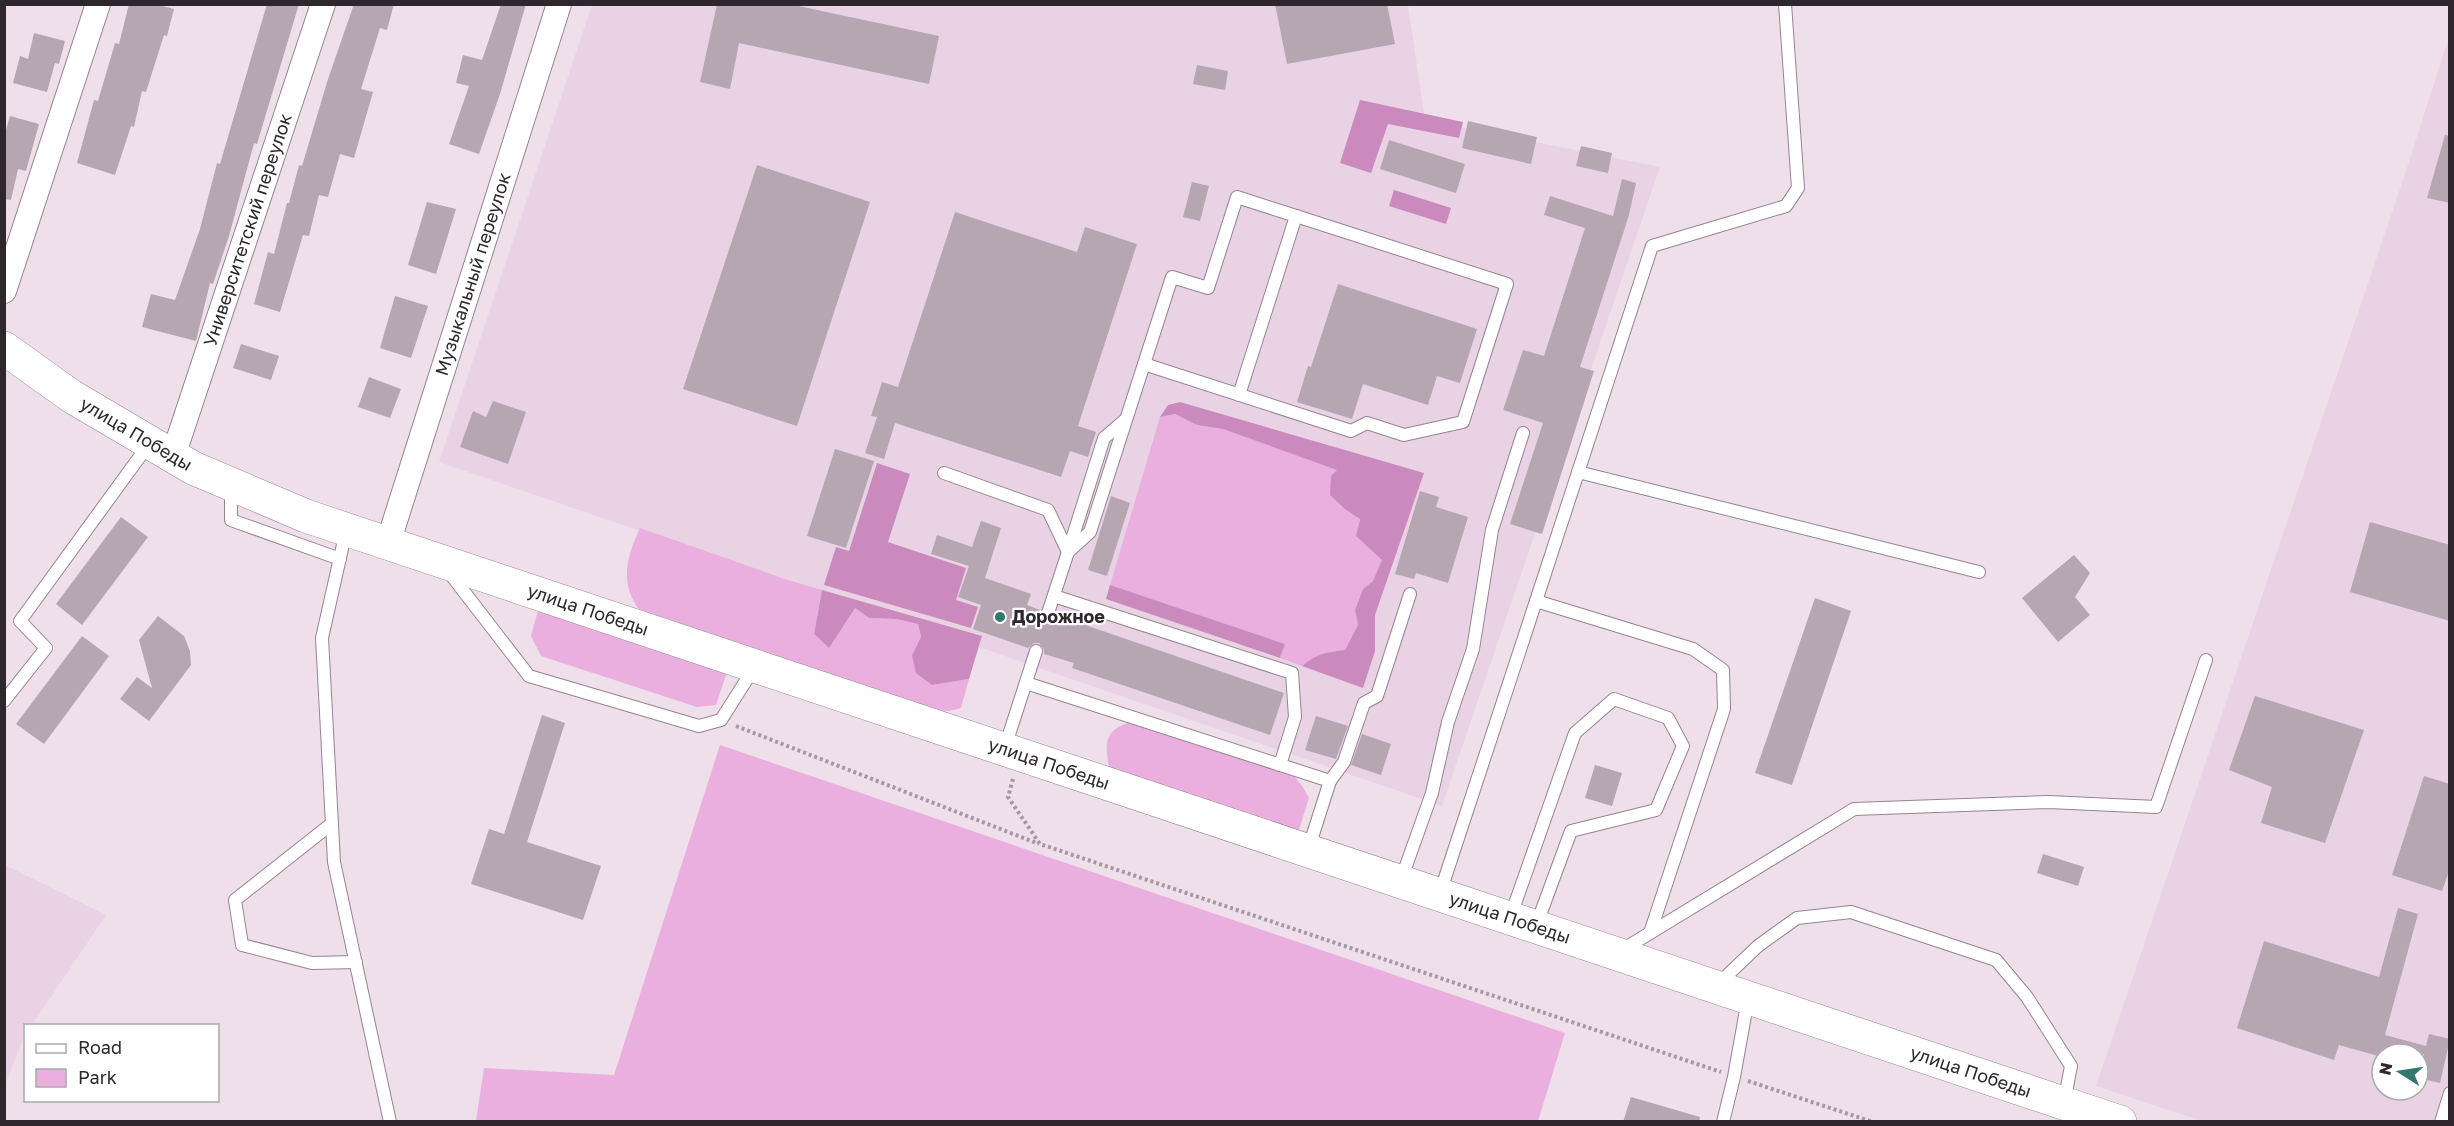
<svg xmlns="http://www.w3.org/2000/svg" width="2454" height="1126" viewBox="0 0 2454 1126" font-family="'Golos Text',sans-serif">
	<rect width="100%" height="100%" fill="#efdfeb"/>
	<g fill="#e9d2e4" fill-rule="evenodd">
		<path d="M592 5H1408L1425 120 1660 167 1442 806 439 462Z"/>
		<path d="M2449 37V1121H2202L2096 1086 2404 177ZM2382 1054H2418V1090H2382Z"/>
		<path d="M5 865 106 915 32 1025 26 1026 25 1034 5 1085Z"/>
	</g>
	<g fill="#ebafdf">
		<path d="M1175 414 1197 425 1223 429 1338 470 1346 510 1360 519 1356 536 1383 560 1373 581 1363 589 1355 610 1358 625 1345 651C1328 652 1315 654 1302 666L1280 658 1285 644 1110 585 1160 417Z"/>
		<path d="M640 528 785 579 822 590 814 634 829 648 854 607 869 618 896 619 918 624 921 637 912 655 932 685 969 679 961 708 949 711 933 710 639 609C619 583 627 556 640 528Z"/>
		<path d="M542 596 728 646 726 675 716 705 697 707 541 656 531 636Z"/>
		<path d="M1128 723 1294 776 1303 787 1309 798 1297 836 1111 776C1106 752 1100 731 1128 723Z"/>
		<path d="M720 745 1565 1033 1538 1121H476L484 1068 614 1075Z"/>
	</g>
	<g fill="#ca8abd">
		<path d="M1360 100 1463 122 1459 138 1388 124 1371 173 1340 163Z"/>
		<path d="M1394 190 1451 208 1446 224 1389 206Z"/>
		<path d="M1180 402 1424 473 1375 615V651L1363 688 1302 666C1315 654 1328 652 1345 650L1358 625 1355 610 1363 589 1373 581 1382 560 1356 536 1360 519 1346 510 1330 495 1331 476 1337 470 1223 429 1197 425 1175 414 1160 417 1168 405Z"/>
		<path d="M877 463 910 474 888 542 966 568 956 600 978 607 971 628 824 585 836 547 849 551Z"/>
		<path d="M1110 585 1285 644 1280 658 1106 599Z"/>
		<path d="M822 590 982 636 969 679 932 685 916 673 912 655 921 637 918 624 896 619 869 618 855 608 829 648 814 634Z"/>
	</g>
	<g fill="#b5a6b2">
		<path d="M129 4H155L174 9 167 36 164 35 146 92 142 91 134 127 131 126 115 175 77 163 94 100 98 101 115 43 119 44Z"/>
		<path d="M267 4H299L257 144 254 143 229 236 213 284 210 283 196 341 142 327 151 294 175 300 200 229 217 163 220 164Z"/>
		<path d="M354 4H394L387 30 380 28 361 89 373 92 354 158 340 154 328 197 319 195 309 236 303 235 280 312 254 304 268 252 274 254 287 203H289L299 165 302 166 328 79Z"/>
		<path d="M501 4H526L500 94 479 154 449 144 469 86 456 83 463 55 482 60Z"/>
		<path d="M717 4H789L939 36 929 84 739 43 730 89 700 82Z"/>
		<path d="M1275 4H1387L1395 44 1287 64Z"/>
		<path d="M34 33 65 41 59 64 55 63 47 92 13 83 20 56 28 59Z"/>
		<path d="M1197 65 1228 71 1225 90 1193 84Z"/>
		<path d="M10 116 39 124 26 171 18 169 11 200 4 199V137Z"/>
		<path d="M1468 121 1537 137 1531 164 1462 148Z"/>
		<path d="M2445 135 2450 136V203L2427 198Z"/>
		<path d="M1389 140 1465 164 1456 193 1380 169Z"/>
		<path d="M1581 146 1612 153 1608 173 1576 166Z"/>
		<path d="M757 165 870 202 797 426 683 389Z"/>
		<path d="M1622 179 1636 183 1629 215 1580 367 1594 371 1542 534 1510 524 1543 423 1503 410 1523 350 1544 356 1585 228 1544 215 1550 196 1613 216Z"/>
		<path d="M1192 182 1209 186 1200 221 1183 217Z"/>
		<path d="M427 202 456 209 436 274 408 265Z"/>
		<path d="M955 212 1077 252 1085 227 1137 244 1078 426 1096 432 1088 457 1070 451 1061 477 895 423 884 459 865 453 877 417 871 416 882 382 898 387Z"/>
		<path d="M1338 284 1477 329 1460 383 1437 376 1428 405 1363 384 1352 419 1297 402 1308 366 1311 367Z"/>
		<path d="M395 296 428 306 411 358 380 348Z"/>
		<path d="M241 344 279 356 271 380 233 368Z"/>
		<path d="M369 377 401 389 390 418 358 407Z"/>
		<path d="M493 401 526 412 508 464 460 447 473 411 486 417Z"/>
		<path d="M835 449 874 461 846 548 807 536Z"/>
		<path d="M1420 491 1439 497 1436 507 1468 517 1448 583 1416 573 1414 579 1395 574Z"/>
		<path d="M1111 496 1130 503 1107 576 1088 570Z"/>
		<path d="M121 517 148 537 82 625 56 604Z"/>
		<path d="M981 521 1001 528 985 578 1031 594 1027 605 1040 610V615L1045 621H1050L1056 615 1284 693 1270 735 1072 668 1074 663 1044 654V649L1039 643H1034L1028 648 973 629 981 605 958 597 969 566 931 554 937 535 972 547Z"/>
		<path d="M2370 522 2450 545V621L2350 592Z"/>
		<path d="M2074 555 2090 573 2075 597 2090 615 2058 642 2022 598Z"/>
		<path d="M1815 598 1851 611 1792 785 1755 773Z"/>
		<path d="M158 616 184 636 190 651 191 665 149 721 120 699 137 677 152 688 139 640Z"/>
		<path d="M82 636 109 656 44 744 16 724Z"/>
		<path d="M2255 696 2364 730 2325 843 2261 823 2272 787 2229 770Z"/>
		<path d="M542 715 565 723 527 842 601 866 583 920 471 884 489 829 504 834Z"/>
		<path d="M1316 716 1348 726 1336 759 1305 750Z"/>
		<path d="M1362 734 1391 744 1381 775 1351 765Z"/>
		<path d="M1595 765 1622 773 1612 806 1585 798Z"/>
		<path d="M2424 776 2450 784V868L2442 891 2392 875Z"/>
		<path d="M2043 854 2084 867 2078 886 2037 873Z"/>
		<path d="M2398 908 2418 914 2385 1035 2426 1046 2429 1034 2450 1039 2440 1083 2418 1078 2424 1054H2382V1057L2339 1045 2334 1060 2237 1028 2264 941 2379 977Z"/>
		<path d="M1631 1097 1700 1117 1699 1122H1623Z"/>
	</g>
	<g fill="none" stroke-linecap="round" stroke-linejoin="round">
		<g stroke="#948590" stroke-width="14">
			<g id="service">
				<path d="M1144 364 1351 431 1367 423 1404 435 1463 422 1507 284 1296 216"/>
				<path d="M1578 472 1979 572"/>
				<path d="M944 473 1048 510 1068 552 1104 438 1125 420"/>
				<path d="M231 487V520L340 559"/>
				<path d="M346 531 322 638 334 862 390 1122"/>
				<path d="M448 571 529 676 699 726 721 720 754 668"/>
				<path d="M1054 596 1292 673 1295 717 1280 765"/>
				<path d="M1536 601 1652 246 1786 206 1798 188 1785 4"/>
				<path d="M1048 613 1068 552 1090 532 1172 277 1208 288 1237 197 1296 216 1239 395"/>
				<path d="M1026 683 1330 781 1308 850"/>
				<path d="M4 701 46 648 20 621 149 444"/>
				<path d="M1005 747 1036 651"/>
				<path d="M1330 781 1344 762 1364 703 1377 696 1410 594"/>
				<path d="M330 825 235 900 242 945 312 963 356 962"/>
				<path d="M1401 880 1432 793 1448 722 1473 649 1492 530 1523 433"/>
				<path d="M1440 893 1536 601 1693 649 1723 670 1724 709 1650 933"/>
				<path d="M1510 918 1575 733 1614 699 1668 718 1683 746 1656 810 1571 831 1536 926"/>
				<path d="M1622 950 1854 809 2049 802 2156 807 2206 660"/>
				<path d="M1718 984 1758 946 1797 918 1851 912 1996 960 2027 997 2071 1066 2064 1103"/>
				<path d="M1723 1122 1734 1077 1748 999"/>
				<path d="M2441 1122 2450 1093"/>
			</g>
		</g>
		<g stroke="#948590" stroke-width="26">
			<g id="minor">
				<path d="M4 291 98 4"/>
				<path id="s1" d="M173 456 323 4"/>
				<path id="s2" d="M388 543 559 4"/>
			</g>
		</g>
		<g stroke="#948590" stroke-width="34">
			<g id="secondary">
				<path id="s3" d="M4 348 71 396 193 468 306 516 2120 1122"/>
			</g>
		</g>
		<g stroke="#a498a1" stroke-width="4" stroke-dasharray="3 3" stroke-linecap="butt">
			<path d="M736 726 1039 844"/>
			<path d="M1013 779 1008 797 1040 844 1721 1072"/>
			<path d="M1748 1081 1873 1122"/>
		</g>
		<use href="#service" stroke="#fff" stroke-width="12"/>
		<use href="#minor" stroke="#fff" stroke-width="24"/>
		<use href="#secondary" stroke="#fff" stroke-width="33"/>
	</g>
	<circle fill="#32786f" stroke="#fff" stroke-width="2" cx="1000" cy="617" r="6"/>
	<g text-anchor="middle" stroke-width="4.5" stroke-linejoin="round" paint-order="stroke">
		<g font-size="18" fill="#2e282d" stroke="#fff">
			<text dy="6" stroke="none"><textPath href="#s1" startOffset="238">Университетский переулок</textPath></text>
			<text dy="6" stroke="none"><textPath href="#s2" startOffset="282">Музыкальный переулок</textPath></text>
			<text dy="6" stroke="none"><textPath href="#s3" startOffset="158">улица Победы</textPath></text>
			<text dy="6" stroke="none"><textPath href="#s3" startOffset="644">улица Победы</textPath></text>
			<text dy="6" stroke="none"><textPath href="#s3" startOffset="1130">улица Победы</textPath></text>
			<text dy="6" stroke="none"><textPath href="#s3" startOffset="1616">улица Победы</textPath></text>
			<text dy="6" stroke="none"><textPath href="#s3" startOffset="2102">улица Победы</textPath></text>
		</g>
		<g font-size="18" font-weight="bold" fill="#2e282d" stroke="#fff" text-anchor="start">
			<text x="1012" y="623">Дорожное</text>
		</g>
	</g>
	<rect width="2454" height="1126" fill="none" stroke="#2e282d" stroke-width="12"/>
	<rect x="24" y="1024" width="195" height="78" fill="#ffffff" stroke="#aba9ab" stroke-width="1.5"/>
	<rect x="36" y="1044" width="30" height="9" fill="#ffffff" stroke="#aba9ab" stroke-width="1.5"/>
	<text x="78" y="1054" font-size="18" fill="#2e282d">Road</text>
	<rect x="36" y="1069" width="30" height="18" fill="#ebafdf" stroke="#aba9ab" stroke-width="1.5"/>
	<text x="78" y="1084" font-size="18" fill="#2e282d">Park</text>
	<g transform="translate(2400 1072) rotate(282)"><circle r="28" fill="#ffffff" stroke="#aba9ab" stroke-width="1.5"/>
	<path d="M0-4.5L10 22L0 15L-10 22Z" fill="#32786f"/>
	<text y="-9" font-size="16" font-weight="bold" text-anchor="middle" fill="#2e282d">N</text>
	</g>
</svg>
